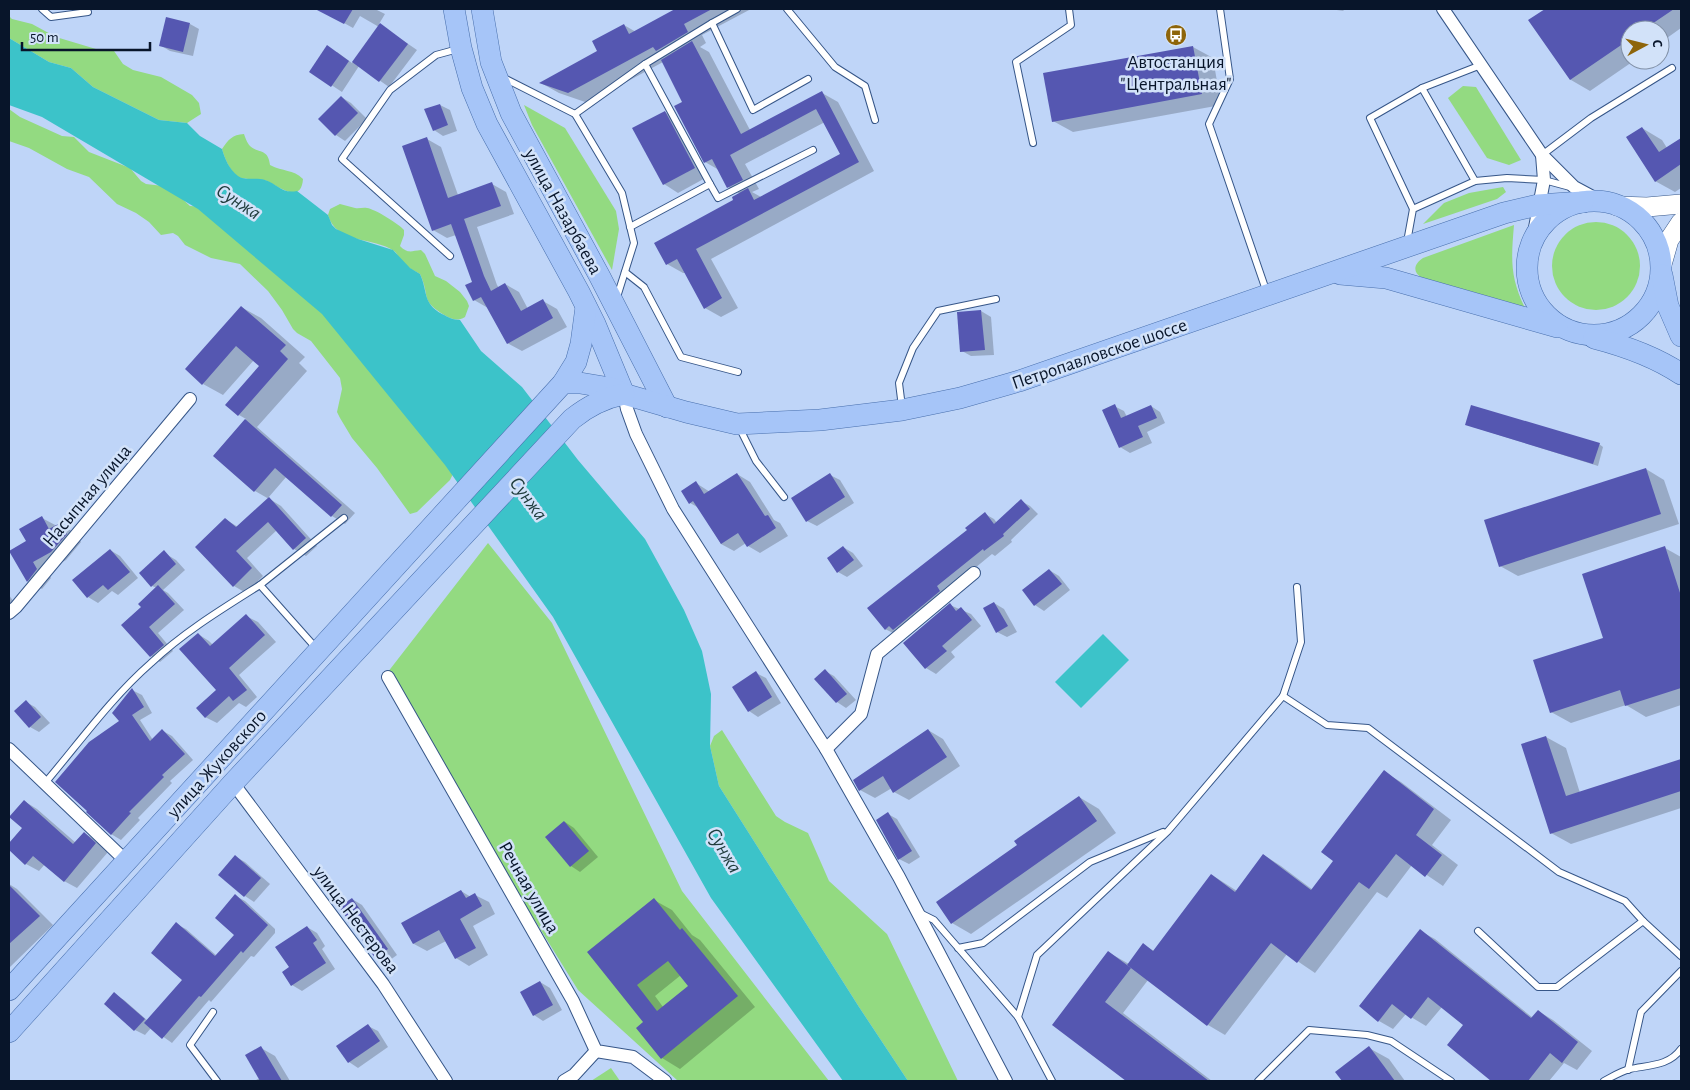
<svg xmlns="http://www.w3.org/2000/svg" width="1690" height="1090" viewBox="0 0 1690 1090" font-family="'Alegreya Sans',sans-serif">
	<rect width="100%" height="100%" fill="#bfd5f8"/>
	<g fill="#93da81">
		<path d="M9 16 12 19 32 24 56 37 96 49 114 51 123 64 133 70 161 77 192 95 199 103 201 114 187 123 159 120 93 87 71 68 49 62 9 38Z"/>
		<path d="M1463 86 1476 87 1521 160 1509 165 1487 158 1448 98Z"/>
		<path d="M524 105 565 128 616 211 619 229 612 270 532 125Z"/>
		<path d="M9 109 20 117 62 136 74 137 89 152 130 168 141 181 146 184 163 186 177 194 190 206 205 207 304 283 454 472 450 480 417 512 410 514 377 468 352 438 340 418 337 412 342 389 340 378 311 341 297 333 293 329 282 310 268 291 240 264 211 258 185 245 178 236 173 233 161 235 149 222 136 213 117 204 89 177 67 169 29 148 9 141Z"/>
		<path d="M244 134C245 137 247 143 250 146 259 154 268 148 270 165 283 172 293 169 303 179 301 207 275 183 264 180 256 178 243 181 237 176 229 169 225 159 222 149 229 139 232 135 244 134Z"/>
		<path d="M1503 187 1506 192 1497 199 1423 224 1444 203 1469 193Z"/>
		<path d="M340 204C345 205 350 207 355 208 359 209 363 207 367 208 375 209 399 224 404 230V235L400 246C408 254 411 251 421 250L425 254 435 276 446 281 460 292 467 301 469 306 465 317C458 321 453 320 446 316 419 300 431 298 420 274 413 270 406 267 401 260 398 257 397 253 394 251 374 237 336 244 328 215L330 209Z"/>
		<circle cx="1596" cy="266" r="44"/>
		<path d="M1514 225C1511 259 1510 277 1525 308L1422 278C1412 272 1414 264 1423 258Z"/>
		<path d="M488 543 552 623 682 891 829 1081H678L578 990 384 677Z"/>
		<path d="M722 730 776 816 785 822 808 833 829 881 887 934 958 1081H908L859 1007 719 786 710 746 714 736Z"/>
		<path d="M611 1068 620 1081H591Z"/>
	</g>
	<g fill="#3cc3c9">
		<path d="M9 38 49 62 71 68 93 87 159 120 187 123 200 136 222 149C225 159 229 169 238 176 244 181 257 177 265 180 278 184 281 194 297 191L328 215 332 225 336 229 358 239 393 250 410 268 420 274C428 291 422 303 442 314 448 317 453 320 460 320L481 351 522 387 578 460 645 539 684 610 702 651 711 694 710 746 719 786 859 1007 908 1081H843L711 898 553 617 445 465 322 314 198 209 42 117 9 105Z"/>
		<path d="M1103 634 1129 660 1081 708 1055 682Z"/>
	</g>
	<g fill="#0003" fill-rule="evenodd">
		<path d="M338 9H375L385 14 379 24 417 50 389 87 359 66 342 92 310 71 337 52 352 63 379 27 360 16 353 28 335 18Z"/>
		<path d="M678 9H751L702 35 706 43 700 47 709 52 750 130 822 93 838 102 874 171 711 259 738 308 721 317 705 308 686 273H683L667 264 735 201 740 194 728 187 719 170 705 162 684 102 663 62 588 103 559 93 541 83 599 51 624 25 636 32ZM825 122 841 154 761 197 752 192 759 189 745 164Z"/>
		<path d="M1329 9H1342L1344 11Z"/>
		<path d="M1548 9H1681V28L1660 43V30H1630V60H1635L1590 91 1571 80 1530 21Z"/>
		<path d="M190 24 199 29 193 56 170 51 160 45Z"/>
		<path d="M1193 47 1213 58 1221 105 1073 132 1053 121Z"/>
		<path d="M341 97 351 103 367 119 345 141 336 135 320 119Z"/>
		<path d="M440 105 450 110 457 131 443 136 434 130Z"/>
		<path d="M665 112 679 121 709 176 678 193 664 184Z"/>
		<path d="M1642 128 1662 140 1667 148 1681 139V188L1675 192 1655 181Z"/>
		<path d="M427 139 441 147 458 195 492 184 506 192 514 214 477 227 497 285 499 288 505 284 519 292 528 309 543 301 557 309 567 327 522 351 507 343 488 308 474 300 473 282 456 235 447 238 433 230Z"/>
		<path d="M241 307 261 318 305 357 299 363 307 371 257 427 355 513 345 524 332 516 287 476 268 498 281 506 317 546 306 556 294 549 277 530 247 558 263 576 246 593 234 586 225 519 238 527 269 499 255 491 214 455 246 419 239 415 261 366 254 360 223 395 203 384Z"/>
		<path d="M981 311 991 317 994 355 971 356 962 351Z"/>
		<path d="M1114 406 1124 411 1127 417 1151 406 1160 412 1165 423 1147 432 1152 443 1130 453 1120 447Z"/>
		<path d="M1467 425 1599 444 1603 447 1598 466Z"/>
		<path d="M1646 469 1664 480 1679 524 1518 576 1500 566Z"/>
		<path d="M737 474 750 482 774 520 780 523 788 536 760 553 748 546 746 543 734 551 721 544 699 508 690 503 696 483 710 492Z"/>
		<path d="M830 475 840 480 854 503 817 526 807 521Z"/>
		<path d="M1021 501 1030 506 1038 514 1011 540 1012 542 995 556 992 554 895 634 885 629 969 530 985 514 994 519 997 523Z"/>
		<path d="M42 518 57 526 60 524 75 533 81 542 66 560 47 571 51 578 42 589 28 581V542Z"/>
		<path d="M843 547 853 553 863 566 847 577 838 572Z"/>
		<path d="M1665 548 1681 557V705L1646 717 1626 705 1571 723 1551 712 1605 639Z"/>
		<path d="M110 550 120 556 138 578 118 595 112 591 98 603 88 597Z"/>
		<path d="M166 554 176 560 185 570 163 590 168 593 184 610 158 633 173 651 160 662 151 656 143 607 157 588 152 586Z"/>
		<path d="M1049 570 1059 576 1070 590 1044 611 1035 605Z"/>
		<path d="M9 595 18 608 9 619Z"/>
		<path d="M994 603 1004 609 1017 632 1007 637 997 632Z"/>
		<path d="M950 605 971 614 981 626 951 652 955 657 936 674 926 668Z"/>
		<path d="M246 616 258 622 276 642 239 675 257 697 246 707 239 703 217 723 205 717 218 690 198 634 209 641 213 645Z"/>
		<path d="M825 671 834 676 856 700 846 708 837 702 816 679Z"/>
		<path d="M756 673 766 678 781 703 758 717 749 711Z"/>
		<path d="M132 690 142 695 152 713 140 720 153 740 163 731 172 736 193 760 170 781 172 783 138 818 140 820 121 840 111 834 120 721Z"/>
		<path d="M26 702 35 707 50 723 39 732 30 727Z"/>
		<path d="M928 730 943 739 960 766 909 800 894 792 892 788 875 798 860 790 855 780Z"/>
		<path d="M1546 737 1566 748 1580 793 1681 760V808L1571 844 1551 833Z"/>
		<path d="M1384 772 1401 782 1451 820 1432 845 1458 865 1443 886 1412 865 1387 898 1377 892 1315 973 1287 954 1225 1035 1208 1025 1148 980 1123 1013 1212 1081H1128L1054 1024 1108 952 1129 964 1144 945 1154 951 1212 875 1237 891 1264 855 1281 866 1313 890 1335 861Z"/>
		<path d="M1079 797 1099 809 1116 833 971 934 952 923 1018 845Z"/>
		<path d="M24 801 37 809 76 843 84 833 97 841 108 852 77 888 64 881 45 864 39 871 26 864 9 849V844L23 828Z"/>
		<path d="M888 814 897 819 920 857 909 864 899 859Z"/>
		<path d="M565 822 574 828 598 857 580 872 571 866Z"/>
		<path d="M236 857 245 862 270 884 254 902 245 896 220 875Z"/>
		<path d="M9 884 17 889 53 925 9 968Z"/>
		<path d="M461 891 471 897 475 895 489 902 495 914 473 926 488 955 469 966 456 958 446 941 427 951 414 944 403 923Z"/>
		<path d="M236 896 245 901 275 929V933L254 957 251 956 211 1002 209 1000 172 1043 151 1028 145 1035 135 1030 114 994 124 1000 148 1021 184 980 176 924 186 929 217 956 235 935Z"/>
		<path d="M352 899 362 905 397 955 386 963 376 957 341 907Z"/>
		<path d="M654 900 672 910 692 935 700 940 755 1007 680 1069 662 1058 645 1023 589 953ZM681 975 690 986 663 1007 655 996Z"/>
		<path d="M307 927 317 933 325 946 322 949 335 969 302 991 292 985 284 972 291 968Z"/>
		<path d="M1420 931 1435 939 1533 1018 1538 1011 1553 1020 1592 1051 1577 1070 1564 1063 1549 1081H1493L1448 1045 1464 1025 1442 1007 1426 1026 1406 1014 1393 1029 1379 1021Z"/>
		<path d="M540 982 550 988 562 1010 543 1021 534 1015Z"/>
		<path d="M368 1026 378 1031 388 1047 358 1068 349 1062Z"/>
		<path d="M261 1048 275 1056 290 1081H254L260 1078Z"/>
		<path d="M1369 1048 1389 1059 1405 1081H1343L1337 1072Z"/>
	</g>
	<g fill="#5557b1" fill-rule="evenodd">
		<path d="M315 9H353L344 24Z"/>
		<path d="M675 9H712L684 24 688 32 656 51 653 47 568 93 539 83 597 51 592 41 624 24 629 34Z"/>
		<path d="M1545 9H1674L1643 30H1630V39L1570 80 1528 20Z"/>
		<path d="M166 17 190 23 183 52 159 46Z"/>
		<path d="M380 23 408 44 379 82 352 62Z"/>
		<path d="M692 41 741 134 822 91 859 162 696 249 722 298 704 309 677 259 666 265 654 243 733 200 732 197 748 188 754 200 840 154 816 109 730 155 743 180 727 188 712 159 704 163 674 106 682 102 661 60Z"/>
		<path d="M327 45 349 61 331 87 309 72Z"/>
		<path d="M1193 46 1202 94 1052 122 1043 73Z"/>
		<path d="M341 96 358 113 335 136 318 119Z"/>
		<path d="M440 104 448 125 433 131 424 109Z"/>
		<path d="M665 111 695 168 663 185 632 128Z"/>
		<path d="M1642 127 1659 152 1681 138V164L1655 182 1626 137Z"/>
		<path d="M427 137 448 198 492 182 501 206 464 219 484 276 491 291 505 283 521 311 543 299 553 318 507 344 481 297 473 301 465 285 472 282 451 224 432 231 402 146Z"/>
		<path d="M241 306 286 345 280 351 288 359 238 416 225 405 259 366 236 346 202 385 185 369Z"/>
		<path d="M981 310 985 350 960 352 957 312Z"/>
		<path d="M1115 404 1121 418 1151 405 1157 418 1138 426 1143 437 1119 448 1102 410Z"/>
		<path d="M1471 405 1600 443 1593 464 1465 425Z"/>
		<path d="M245 419 342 505 331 517 275 468 254 492 213 456Z"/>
		<path d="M1646 468 1661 514 1499 567 1484 520Z"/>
		<path d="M737 473 765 516 768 515 776 528 747 547 738 533 721 544 693 501 689 504 681 491 696 481 704 494Z"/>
		<path d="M830 473 845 497 806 522 791 498Z"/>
		<path d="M269 497 306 538 293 550 268 522 236 551 252 568 233 587 195 547 225 518 236 527Z"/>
		<path d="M1021 499 1030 509 1003 534 1004 536 984 551 983 549 937 586 940 591 893 630 889 626 885 630 867 608 967 530 965 528 985 512 994 524Z"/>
		<path d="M42 516 49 529 60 523 67 534 51 552 33 562 37 569 27 582 9 551 26 541 19 529Z"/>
		<path d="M843 546 854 560 837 573 827 558Z"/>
		<path d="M1665 546 1681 596V688L1625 706 1620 690 1550 713 1533 660 1603 638 1582 574Z"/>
		<path d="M110 549 130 572 108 590 103 585 87 598 72 580Z"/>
		<path d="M164 550 176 564 151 587 139 573Z"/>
		<path d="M1049 569 1062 584 1034 606 1022 590Z"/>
		<path d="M158 585 175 604 149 627 164 645 150 657 121 625 141 607 138 604Z"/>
		<path d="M994 602 1008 626 996 633 983 608Z"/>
		<path d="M950 603 956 611 961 607 972 620 942 646 947 651 925 669 903 643Z"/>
		<path d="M246 614 265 635 229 668 247 690 233 701 229 696 205 718 196 708 216 690 179 649 198 633 210 646Z"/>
		<path d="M825 669 847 694 836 703 814 679Z"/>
		<path d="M756 671 772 697 748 712 732 687Z"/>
		<path d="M132 688 144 707 132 715 150 741 162 729 185 754 162 775 164 777 129 812 131 813 111 835 86 812 87 811 55 782 89 742 119 721 112 713Z"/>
		<path d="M26 700 41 717 29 728 14 711Z"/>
		<path d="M928 729 947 757 893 793 883 776 859 791 853 780Z"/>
		<path d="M1546 736 1566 796 1681 759V791L1550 834 1521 744Z"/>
		<path d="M1384 770 1434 809 1416 835 1442 855 1425 877 1396 854 1369 889 1359 882 1297 963 1271 943 1207 1026 1127 965 1143 943 1153 951 1211 874 1235 892 1263 854 1311 890 1333 861 1321 852Z"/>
		<path d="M1079 796 1097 821 951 924 936 902 1017 845 1014 841Z"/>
		<path d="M24 800 73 844 84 832 96 843 64 882 33 856 25 865 9 850V843L22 828 9 817Z"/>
		<path d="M888 812 912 851 898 860 876 820Z"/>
		<path d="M564 821 589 851 570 867 545 837Z"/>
		<path d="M235 855 261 878 244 897 218 875Z"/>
		<path d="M9 885 40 916 9 944Z"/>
		<path d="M461 890 466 898 475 893 482 906 460 919 476 948 455 959 439 930 413 944 401 923Z"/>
		<path d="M235 894 268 925 243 953 241 951 201 997 199 996 162 1039 144 1023 182 980 151 953 176 922 215 956 234 935 215 918Z"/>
		<path d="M352 898 388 949 375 958 339 907Z"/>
		<path d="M654 898 680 930 682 928 738 996 661 1059 636 1028 643 1022 587 952ZM668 961 688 986 657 1011 637 985Z"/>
		<path d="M307 926 317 940 313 943 326 963 291 986 282 972 289 967 275 947Z"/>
		<path d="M1420 929 1531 1018 1538 1010 1578 1042 1562 1063 1550 1053 1528 1081H1491L1447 1045 1463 1025 1428 997 1411 1019 1392 1004 1378 1022 1359 1006Z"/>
		<path d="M1108 951 1131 968 1105 1002 1209 1081H1126L1052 1025Z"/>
		<path d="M540 981 553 1005 533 1016 520 992Z"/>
		<path d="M114 992 145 1019 134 1031 104 1004Z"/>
		<path d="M368 1024 380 1041 348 1063 336 1046Z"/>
		<path d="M261 1046 282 1081H260L245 1055Z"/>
		<path d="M1369 1046 1395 1081H1342L1335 1072Z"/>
	</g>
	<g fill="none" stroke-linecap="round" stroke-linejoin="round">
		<g stroke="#365688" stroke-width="8">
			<g id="service">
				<path d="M42 9 51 17 88 12"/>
				<path d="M787 9 835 67 865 86 875 120"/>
				<path d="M1220 9 1230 79 1209 124 1267 293"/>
				<path d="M712 23 737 9"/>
				<path d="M504 78 575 114 622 193 634 243 617 297"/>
				<path d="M575 114 645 64"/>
				<path d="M1033 143 1016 62 1071 25 1069 9"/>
				<path d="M1542 155 1591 118 1672 68"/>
				<path d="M1475 181 1422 88 1481 65"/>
				<path d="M710 184 645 64 712 23 753 110 808 79"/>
				<path d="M1413 209 1370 118 1422 88"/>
				<path d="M630 227 710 184 718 198 813 150"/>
				<path d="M1407 242 1413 209 1475 181 1507 178 1544 180 1570 187"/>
				<path d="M450 256 342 159 390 90 436 55 458 49"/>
				<path d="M625 272 644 287 681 357 738 372"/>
				<path d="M902 407 899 383 913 348 938 311 996 299"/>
				<path d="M739 427 756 461 784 497"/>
				<path d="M316 648 260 585 344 518"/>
				<path d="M1283 696 1327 725 1368 728 1559 872 1625 901 1643 921"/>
				<path d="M45 783C79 743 111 698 151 663 184 632 222 609 260 585"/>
				<path d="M920 913 934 920 1018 1017"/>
				<path d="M1478 931 1538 987H1557L1643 921 1681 956"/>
				<path d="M958 948 983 943 1090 862 1163 832"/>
				<path d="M213 1012 190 1045 217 1081"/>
				<path d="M1628 1070 1641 1012 1681 971"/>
				<path d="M1052 1081 1018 1017 1037 955 1168 831 1283 696 1301 642 1297 587"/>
				<path d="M1258 1081 1309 1030 1367 1035 1391 1041 1451 1081"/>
				<path d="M1604 1081C1612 1077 1621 1071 1630 1069 1649 1065 1669 1066 1681 1049"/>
			</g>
		</g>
		<g stroke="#365688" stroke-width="14">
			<g id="minor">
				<path d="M1443 9 1542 155 1574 187 1602 202"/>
				<path d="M1533 238 1544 180 1542 155"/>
				<path d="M624 394 627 409 636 434 673 509 826 749 899 877 1006 1081"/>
				<path d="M9 613 16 607 190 399"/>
				<path d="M388 677 573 1001 596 1051 633 1057 665 1081"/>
				<path d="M9 749 126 861"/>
				<path d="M826 749 861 714 877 654 974 573"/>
				<path d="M233 783 383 984 446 1081"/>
				<path d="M564 1081 574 1075 596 1051"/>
			</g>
		</g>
		<g stroke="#365688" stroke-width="20">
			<g id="secondary">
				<path d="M1617 206 1647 207 1681 204"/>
				<path d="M1661 268 1669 240 1681 222"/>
			</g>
		</g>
		<g stroke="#486fad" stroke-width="22">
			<g id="primary">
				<path d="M454 9 461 48 472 88 487 124 579 292 595 324 624 394"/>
				<path d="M482 9 491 62 511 113 600 277 667 407"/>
				<circle cx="1594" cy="268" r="67"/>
				<path d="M1340 274 1386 278 1557 327"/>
				<path d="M1662 275 1668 306 1681 336"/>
				<path d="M1594 338C1625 346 1654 356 1681 374"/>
				<path d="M563 383 576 362 581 344 586 307"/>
				<path d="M9 990 563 383H580L610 388 624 394 686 412 737 424 820 420 902 410 960 398 1019 381 1504 213 1538 205 1583 202"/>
				<path d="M9 1032 233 783 572 419C588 406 604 398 624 394"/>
			</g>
		</g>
		<use href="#service" stroke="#fff" stroke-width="6"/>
		<use href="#minor" stroke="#fff" stroke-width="12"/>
		<use href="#secondary" stroke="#fff" stroke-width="19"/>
		<use href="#primary" stroke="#a6c5f8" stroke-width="21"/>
	</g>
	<defs>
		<g id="bus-disc" transform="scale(1.125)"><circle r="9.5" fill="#8e650a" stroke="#d2e2f9"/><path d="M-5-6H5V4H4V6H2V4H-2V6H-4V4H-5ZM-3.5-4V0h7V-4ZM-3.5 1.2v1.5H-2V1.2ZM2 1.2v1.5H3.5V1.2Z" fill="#fff"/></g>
	</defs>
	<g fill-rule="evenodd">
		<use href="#bus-disc" x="1176" y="35"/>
	</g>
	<g text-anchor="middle" stroke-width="5" stroke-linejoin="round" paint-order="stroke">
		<g font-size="19" fill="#08152a" stroke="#d2e2f9">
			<text x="1176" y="68">Автостанция<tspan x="1176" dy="22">"Центральная"</tspan></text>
		</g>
		<g font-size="19" fill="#08152a" stroke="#d2e2f9">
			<text transform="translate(564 211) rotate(61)" y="7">улица Назарбаева</text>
			<text transform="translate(1099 353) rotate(-19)" y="7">Петропавловское шоссе</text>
			<text transform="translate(86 495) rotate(-50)" y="7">Насыпная улица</text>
			<text transform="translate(216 763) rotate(-48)" y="7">улица Жуковского</text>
			<text transform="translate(530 887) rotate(60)" y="7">Речная улица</text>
			<text transform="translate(357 919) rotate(53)" y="7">улица Нестерова</text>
		</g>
		<g font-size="20" font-style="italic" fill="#213d3e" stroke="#d2e2f9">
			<text transform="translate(239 201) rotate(33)" y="7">Сунжа</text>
			<text transform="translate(529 498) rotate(53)" y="7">Сунжа</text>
			<text transform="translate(725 850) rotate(59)" y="7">Сунжа</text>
		</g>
	</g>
	<rect width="1690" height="1090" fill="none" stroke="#08152a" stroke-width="20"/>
	<g transform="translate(1645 45) rotate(83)"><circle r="24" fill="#d2e2f9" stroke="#8190a6"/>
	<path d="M0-4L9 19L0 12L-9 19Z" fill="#8e650a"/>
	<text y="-8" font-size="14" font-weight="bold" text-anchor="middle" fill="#08152a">С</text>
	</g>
	<path d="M22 42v8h128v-8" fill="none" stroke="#08152a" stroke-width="2.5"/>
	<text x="30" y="42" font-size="15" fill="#08152a" stroke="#d2e2f9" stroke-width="4" paint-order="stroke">50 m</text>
</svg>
